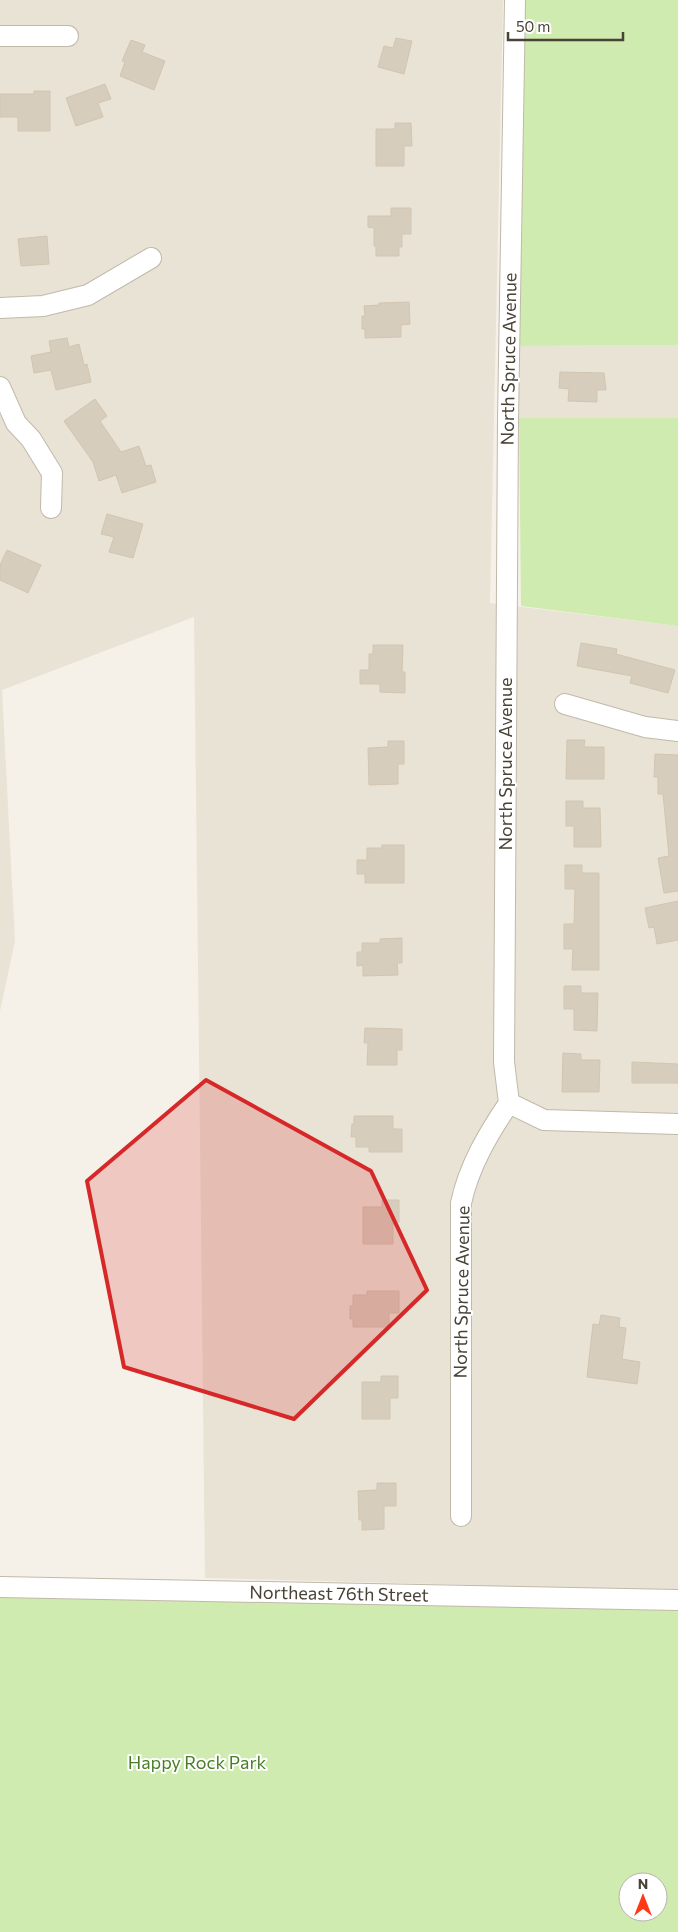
<svg xmlns="http://www.w3.org/2000/svg" width="678" height="1932" viewBox="0 0 678 1932" font-family="Commissioner,sans-serif">
	<rect width="100%" height="100%" fill="#f5f1e8"/>
	<g fill="#e9e3d6">
		<path d="M0 0H503L490 603 678 626V1604L475 1610V1585L205 1578 194 617 2 690 15 941 0 1011Z"/>
		<path d="M678 345V418H519L518 346Z"/>
	</g>
	<g fill="#d0ebaf" fill-rule="evenodd">
		<path d="M523 0H678V345L518 346Z"/>
		<path d="M519 418H678V626L521 606Z"/>
		<path d="M0 1592 678 1600V1932H0ZM628 1882H658V1912H628Z"/>
	</g>
	<g fill="#d7cdbd" stroke="#d2c5b0">
		<path d="M396 38 412 41 404 74 378 67 384 46 393 48Z"/>
		<path d="M131 40 145 45 142 52 165 61 154 90 120 76 125 62 122 61Z"/>
		<path d="M105 84 111 99 98 103 103 117 76 126 66 98Z"/>
		<path d="M34 91H50V131H18V117H0V94H34Z"/>
		<path d="M395 123H411L412 146H404V166H376V129H395Z"/>
		<path d="M391 208H411V234H402V247H399V256H376V246H374V228L368 227V216H391Z"/>
		<path d="M47 236 49 264 21 266 18 239Z"/>
		<path d="M409 302 410 324 401 325V337L365 338V329H362V316H365L364 306 379 305V303Z"/>
		<path d="M67 338 69 347 79 344 84 365 87 364 91 382 56 390 51 370 34 373 31 356 51 352 49 341Z"/>
		<path d="M560 372 604 373 606 390H597V402L568 401 569 389 559 388Z"/>
		<path d="M95 399 107 416 100 421 121 452 139 446 146 466 151 465 156 482 122 493 116 475 99 481 93 462 64 421Z"/>
		<path d="M107 514 143 524 133 558 109 552 114 537 101 534Z"/>
		<path d="M7 550 41 565 28 593 0 580V565Z"/>
		<path d="M581 643 617 649 616 654 675 670 668 693 630 683 632 676 577 666Z"/>
		<path d="M373 645H403L402 672H405V693L380 692V684H360V670H369V654H373Z"/>
		<path d="M567 740H585L584 747H604V779H566Z"/>
		<path d="M388 741H404V764H398V784L369 785 368 748 388 747Z"/>
		<path d="M655 754 678 755V891L664 893 658 858 669 856 663 794H658V777H654Z"/>
		<path d="M566 801H583V808H600L601 847H574V826H566Z"/>
		<path d="M382 845H404V883H365V874H357V860H367V848H382Z"/>
		<path d="M565 865H582V873H599V970H572L573 949H564V924H574L575 889H565Z"/>
		<path d="M678 901V940L657 944 654 927 649 928 645 908Z"/>
		<path d="M402 938V963H397L398 975 363 976V965L357 966V952H362V943H380V939Z"/>
		<path d="M564 986H581V993H598L597 1031 574 1030V1009H564Z"/>
		<path d="M365 1028 402 1029V1050H397V1065H367L368 1043H364Z"/>
		<path d="M563 1053 581 1054V1060H600L599 1092H562Z"/>
		<path d="M632 1062 678 1064V1083H632Z"/>
		<path d="M354 1116H393V1129H402V1152H369V1147H356V1137H351L352 1124H354Z"/>
		<path d="M382 1200H399V1222H393V1244H363V1207H382Z"/>
		<path d="M367 1291H399V1313H389V1327H353V1319H350V1306H353V1295H367Z"/>
		<path d="M601 1315 620 1318 619 1327 626 1328 622 1359 640 1362 637 1384 587 1377 593 1324 599 1325Z"/>
		<path d="M381 1376H398V1398H390V1419H362V1382H381Z"/>
		<path d="M377 1483H396V1506H384V1529L362 1530V1520H359L358 1491 377 1490Z"/>
	</g>
	<g fill="none" stroke-linecap="round" stroke-linejoin="round">
		<g stroke="#c1b9aa" stroke-width="22">
			<g id="minor">
				<path d="M0 36H68"/>
				<path d="M0 308 43 306 88 295 151 258"/>
				<path d="M0 387 16 423 31 439 52 473 51 508"/>
				<path d="M565 704 645 727 678 731"/>
				<path d="M509 1103 544 1120 678 1124"/>
				<path d="M461 1516V1203C469 1166 488 1134 509 1103L504 1062 508 420 515 0"/>
				<path d="M0 1587 678 1600"/>
			</g>
		</g>
		<use href="#minor" stroke="#fff" stroke-width="20"/>
	</g>
	<path fill="#d62828" fill-opacity="0.2" stroke="#d62828" stroke-width="4" stroke-linejoin="round" d="M206 1080 371 1171 427 1290 294 1419 124 1367 87 1181Z"/>
	<g text-anchor="middle" stroke-width="4" stroke-linejoin="round" paint-order="stroke">
		<g font-size="18" fill="#494236" stroke="#fff">
			<text transform="translate(509 359) rotate(-89)" y="6">North Spruce Avenue</text>
			<text transform="translate(506 764) rotate(-90)" y="6">North Spruce Avenue</text>
			<text transform="translate(462 1292) rotate(-89)" y="6">North Spruce Avenue</text>
			<text transform="translate(339 1594) rotate(1)" y="6">Northeast 76th Street</text>
		</g>
		<g font-size="18" fill="#477e26" stroke="#fff">
			<text x="197" y="1769">Happy Rock Park</text>
		</g>
	</g>
	<g transform="translate(643 1897)"><circle r="24" fill="#ffffff" stroke="#b6b3af"/>
	<path d="M0-4L9 19L0 12L-9 19Z" fill="#ff3915"/>
	<text y="-8" font-size="14" font-weight="bold" text-anchor="middle" fill="#494236">N</text>
	</g>
	<path d="M508 32v8h115v-8" fill="none" stroke="#494236" stroke-width="2.5"/>
	<text x="516" y="32" font-size="15" fill="#494236" stroke="#ffffff" stroke-width="4" paint-order="stroke">50 m</text>
</svg>
